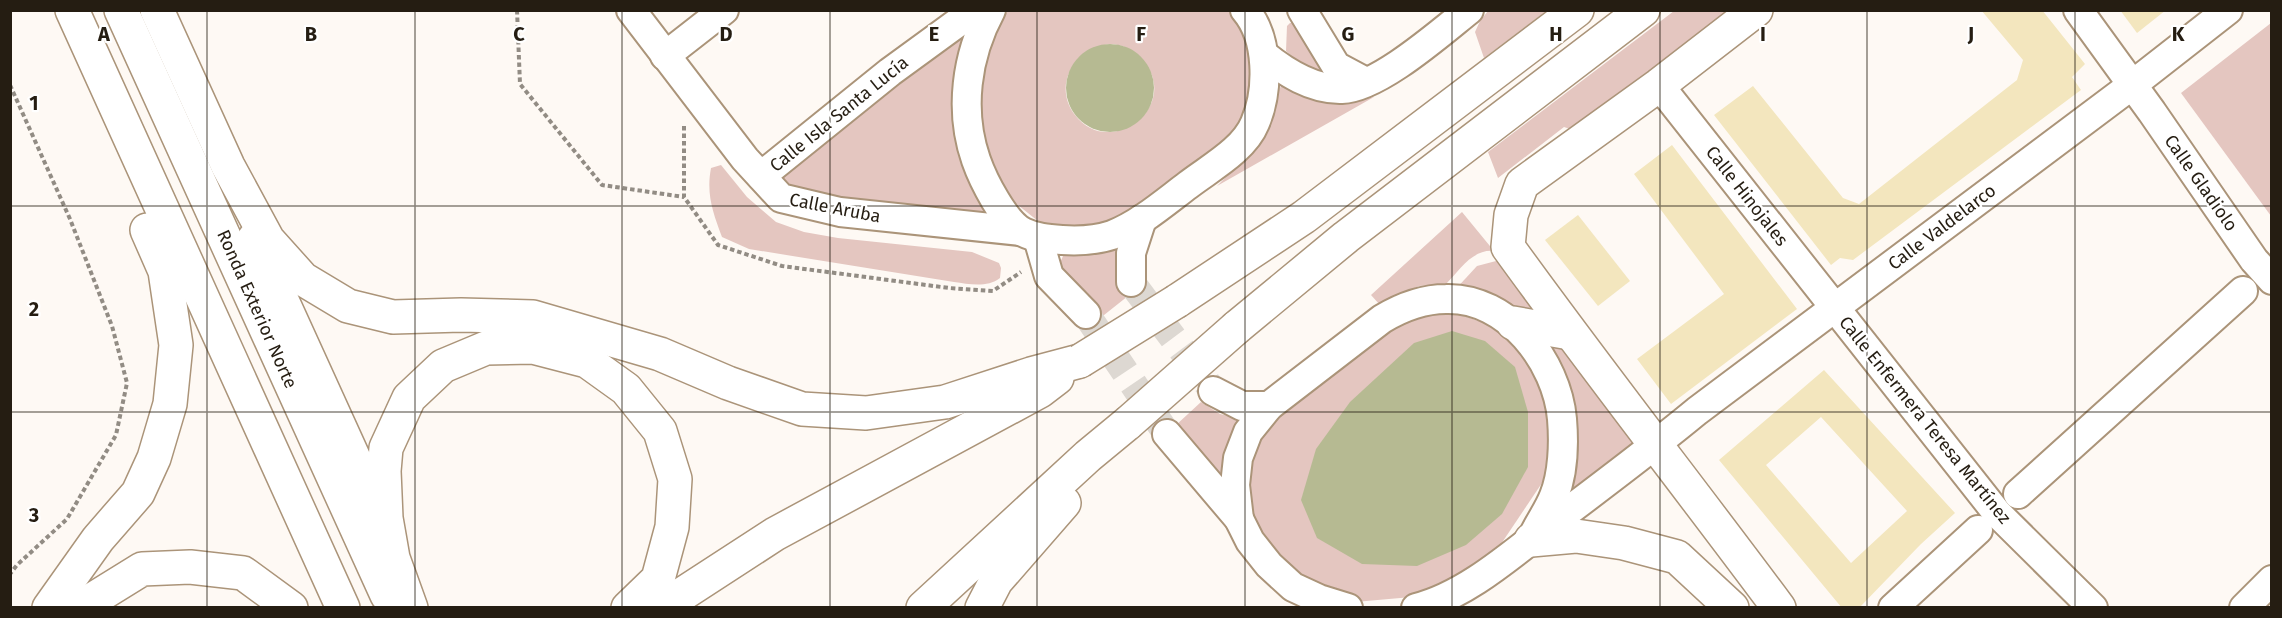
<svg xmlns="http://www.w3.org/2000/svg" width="2282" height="618" viewBox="0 0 2282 618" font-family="'Fira Sans',sans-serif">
	<rect width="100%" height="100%" fill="#fef9f4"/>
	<g fill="#e4c6c0" fill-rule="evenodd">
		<path d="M1008 11H1229L1243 27 1254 67 1246 119 1228 142 1151 202 1111 222 1079 228 1043 225 1014 202 987 164 973 112 980 66 998 21ZM1113 44C1126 46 1136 51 1144 62 1181 107 1109 160 1075 115 1051 84 1077 45 1113 44Z"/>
		<path d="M1488 11V10L1546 11 1484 58 1475 32 1480 21Z"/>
		<path d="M1674 11H1731L1573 130 1564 127 1498 178 1488 152Z"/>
		<path d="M1290 23H1298L1330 75 1308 70 1286 51 1287 26Z"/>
		<path d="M2271 23V216L2181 93Z"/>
		<path d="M970 29 990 219 795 195 771 176Z"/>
		<path d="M1281 86 1338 104 1374 97 1217 186 1240 163Z"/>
		<path d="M721 165 747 197 776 222 804 232 838 238 972 252 999 263 1001 268 1000 278C987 288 969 284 954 282L749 249 722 237C713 213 706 194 711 168Z"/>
		<path d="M1462 212 1494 251C1472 249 1460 270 1446 284L1419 286 1380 305 1371 295Z"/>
		<path d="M1117 247 1120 251C1114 269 1116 282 1128 296L1099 319 1057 269 1064 254Z"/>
		<path d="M1496 261 1508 266 1538 311 1530 313 1453 292 1477 266Z"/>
		<path d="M1450 311 1504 330 1537 370 1551 430 1544 480 1497 550 1423 596 1355 602 1297 579 1252 527 1244 479 1256 439 1282 410 1402 319Z"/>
		<path d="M1541 337 1565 347 1639 443 1562 500Z"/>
		<path d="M1201 402 1220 414 1245 420 1223 493 1175 426Z"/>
	</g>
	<g fill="#b6ba92">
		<circle cx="1110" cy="88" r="44"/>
		<path d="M1452 331 1485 341 1515 367 1528 412V467L1502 514 1466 545 1417 566 1362 564 1317 538 1301 500 1316 449 1350 402 1414 343Z"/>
	</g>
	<g fill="#f3e6be" fill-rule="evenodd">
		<path d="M1981 10H2042L2085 64 2072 77 2081 90 1853 260 1840 258 1831 265 1714 115 1753 86 1843 198 1859 204 2017 80 2023 60Z"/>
		<path d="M2120 10H2166L2137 33Z"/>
		<path d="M1672 145 1797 309 1671 404 1637 359 1724 294 1634 174Z"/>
		<path d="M1578 215 1630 281 1598 306 1545 240Z"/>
		<path d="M1824 370 1955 513 1921 544 1859 608H1842L1719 460ZM1821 417 1907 511 1851 563 1766 465Z"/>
	</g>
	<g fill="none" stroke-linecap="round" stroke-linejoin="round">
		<g stroke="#ddd8d2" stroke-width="28" stroke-dasharray="28 14" stroke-linecap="butt">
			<path d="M1131 282 1213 391"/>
			<path d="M1086 314 1167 434"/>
		</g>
		<g stroke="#ab9479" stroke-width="32">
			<g id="minor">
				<path d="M631 10 745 159 781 198 840 212 1020 231"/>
				<path d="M991 10C966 56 959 111 976 160 983 180 1004 222 1023 232 1035 238 1048 239 1062 240 1078 241 1097 240 1112 235 1140 224 1164 203 1188 185 1210 168 1244 150 1255 123 1269 90 1269 38 1245 10"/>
				<path d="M1302 10 1336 66 1366 82"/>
				<path d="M2078 10 2152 112 2254 260 2272 280"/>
				<path d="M1264 55C1285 72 1312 90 1342 89 1378 88 1440 33 1469 10"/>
				<path d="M665 56 724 10"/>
				<path d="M1659 85 1997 513 2093 608"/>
				<path d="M761 176 890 72 975 10"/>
				<path d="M1038 238 1049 276 1086 314"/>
				<path d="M1131 282V253L1142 219"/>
				<path d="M1213 391 1242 406H1269"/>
				<path d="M1167 434 1239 519 1250 541 1269 565 1293 587 1319 599 1348 608"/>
				<path d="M2018 494 2243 291"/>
				<path d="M1239 519 1235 485 1238 458 1248 432 1269 406 1382 319C1402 307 1422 299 1446 299 1508 297 1557 362 1562 419 1564 443 1563 474 1554 496 1549 509 1541 520 1535 532"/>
				<path d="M1416 608C1467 595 1513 553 1555 521 1603 485 1651 449 1697 411L2132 85 2228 10"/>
				<path d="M1893 608 1978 530"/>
				<path d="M2244 608 2272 580"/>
			</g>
		</g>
		<g stroke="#ab9479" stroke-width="36">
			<g id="major">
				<path d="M1756 10 1659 85 1522 184 1511 215 1508 247C1596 369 1689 487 1779 608"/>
				<path d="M1513 323 1570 333"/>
				<path d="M1531 540 1576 536 1624 543 1677 557 1732 608"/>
			</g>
		</g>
		<g stroke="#ab9479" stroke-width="36">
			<g id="highway">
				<path d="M72 10 343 608"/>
				<path d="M121 10 387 595"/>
				<path d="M157 10 228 166 268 240 303 279 348 306 393 317 461 315 533 317 660 354 728 383 802 409 866 413 945 402 1031 374 1080 361"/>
				<path d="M254 239 371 496 378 514"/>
				<path d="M1177 301 1304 217 1577 10"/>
				<path d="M1237 327 1346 237 1643 10"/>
				<path d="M49 608 98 539 138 493 154 458 170 404 176 345 165 271 147 230"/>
				<path d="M85 608 87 603 142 569 190 567 243 573 291 608"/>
				<path d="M411 608 393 558 386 518 384 471 386 448 409 398 443 366 486 348 533 347 587 361 626 389 660 431 675 479 672 527 658 579 628 608"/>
				<path d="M661 608 775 534 1040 391 1057 378"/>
				<path d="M923 608 1088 456 1128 423"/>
				<path d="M982 608 996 581 1064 503"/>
			</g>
		</g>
		<g stroke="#928c84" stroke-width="4" stroke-dasharray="4.5 3" stroke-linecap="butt">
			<path d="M517 10 520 84 602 185 684 197"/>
			<path d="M10 85 70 219 112 326 127 383 116 435 67 519 17 565 10 574"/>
			<path d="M684 126V197L718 245 782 266 949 288 993 291 1021 272"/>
		</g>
		<use href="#minor" stroke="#fff" stroke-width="28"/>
		<use href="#major" stroke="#fff" stroke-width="33"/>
		<use href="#highway" stroke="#fff" stroke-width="33"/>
		<g stroke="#ab9479" stroke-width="36" stroke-linecap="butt">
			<g id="highway-bridge">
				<path d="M1080 361 1177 301"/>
				<path d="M1128 423 1237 327"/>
			</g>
		</g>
		<use href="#highway-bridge" stroke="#fff" stroke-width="33"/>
	</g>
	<path fill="none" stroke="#251d12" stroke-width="1.5" stroke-opacity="0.55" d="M207 10V608M415 10V608M622 10V608M830 10V608M1037 10V608M1245 10V608M1452 10V608M1660 10V608M1867 10V608M2075 10V608M10 206H2272M10 412H2272"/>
	<g text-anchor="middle" stroke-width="4.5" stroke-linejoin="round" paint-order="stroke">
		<g font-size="18" fill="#251d12" stroke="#fff">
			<text transform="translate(839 114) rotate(-39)" y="6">Calle Isla Santa Lucía</text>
			<text transform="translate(2201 183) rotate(55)" y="6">Calle Gladiolo</text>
			<text transform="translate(1747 196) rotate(52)" y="6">Calle Hinojales</text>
			<text transform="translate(835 208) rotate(11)" y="6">Calle Aruba</text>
			<text transform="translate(1942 227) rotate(-37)" y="6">Calle Valdelarco</text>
			<text transform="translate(257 309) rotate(66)" y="6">Ronda Exterior Norte</text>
			<text transform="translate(1925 420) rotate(51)" y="6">Calle Enfermera Teresa Martínez</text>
		</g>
	</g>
	<g font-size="20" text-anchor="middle" font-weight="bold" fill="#251d12" stroke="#fff" stroke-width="4.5" stroke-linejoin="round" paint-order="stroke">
		<text x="104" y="41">A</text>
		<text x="311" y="41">B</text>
		<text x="519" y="41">C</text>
		<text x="726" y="41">D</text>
		<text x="934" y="41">E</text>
		<text x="1141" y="41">F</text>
		<text x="1348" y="41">G</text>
		<text x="1556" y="41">H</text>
		<text x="1763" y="41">I</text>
		<text x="1971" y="41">J</text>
		<text x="2178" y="41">K</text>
		<text x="34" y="110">1</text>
		<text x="34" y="316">2</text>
		<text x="34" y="522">3</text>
	</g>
	<rect width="2282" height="618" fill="none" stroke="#251d12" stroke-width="24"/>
</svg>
